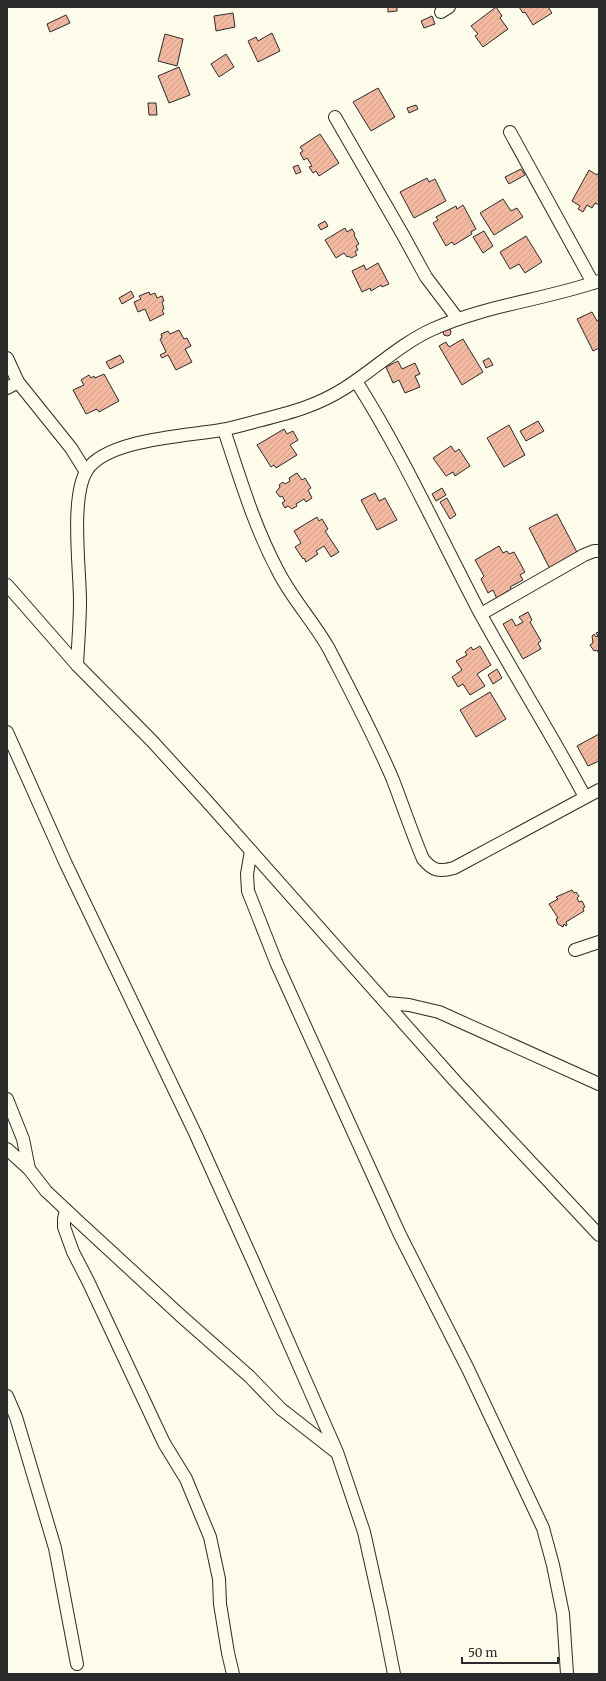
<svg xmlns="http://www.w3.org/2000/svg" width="606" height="1681" viewBox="0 0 606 1681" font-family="Merriweather,serif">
	<defs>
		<pattern id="building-hatch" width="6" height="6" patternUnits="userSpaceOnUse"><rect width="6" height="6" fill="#f2b8a0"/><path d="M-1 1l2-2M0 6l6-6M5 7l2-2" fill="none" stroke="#d09e8a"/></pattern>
	</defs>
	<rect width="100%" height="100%" fill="#fdfbea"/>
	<g fill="url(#building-hatch)" stroke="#2b2b2b">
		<path d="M388 7H397V11L388 12Z"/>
		<path d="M496 7 502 16 500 18 508 29 483 47 475 36 478 34 471 26Z"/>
		<path d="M519 7H548L552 13 533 25 525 12 523 13Z"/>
		<path d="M233 13 235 27 216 31 214 16Z"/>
		<path d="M66 15 70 23 50 32 47 24Z"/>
		<path d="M432 16 435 24 424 28 421 21Z"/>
		<path d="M272 33 280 51 258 62 248 41 256 37 258 41Z"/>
		<path d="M165 34 183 39 177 66 158 61Z"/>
		<path d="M226 54 234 67 219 77 211 64Z"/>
		<path d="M179 67 190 95 169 103 158 76Z"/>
		<path d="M378 88 395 117 371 131 353 102Z"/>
		<path d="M148 103H156L157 115H149Z"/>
		<path d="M416 105 418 109 409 113 407 108Z"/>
		<path d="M320 134 339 163 319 176 316 171 313 173 309 167 312 166 307 158 304 160 300 153 303 151 300 147Z"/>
		<path d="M298 165 301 172 296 174 293 167Z"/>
		<path d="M521 169 525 175 509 184 505 177Z"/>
		<path d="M589 170 597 175 599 172V205L595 203 592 208 587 205 583 212 578 209 580 206 572 201Z"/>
		<path d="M427 178 429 182 435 179 446 201 414 218 400 192Z"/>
		<path d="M503 199 511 211 517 208 523 217 494 235 480 213Z"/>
		<path d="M463 205 476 229 471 232 472 234 454 245 452 242 446 246 433 223 438 220 436 217 456 206 457 209Z"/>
		<path d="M325 221 328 226 321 230 318 225Z"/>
		<path d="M345 228 347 232 352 229 355 234 354 235 359 244 356 246 358 250 355 252 357 255 351 258 349 256 347 257 344 253 336 258 325 240Z"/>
		<path d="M484 231 493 246 483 253 473 237Z"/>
		<path d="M526 236 542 262 525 273 519 264 510 269 500 252Z"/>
		<path d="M378 263 389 284 382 287 381 285 371 291 370 288 362 292 352 271 364 265 366 270Z"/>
		<path d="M131 291 134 297 122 304 119 298Z"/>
		<path d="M149 292 150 295 155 293 157 298 162 296 164 301 162 302 164 309 162 310 164 314 150 321 145 309 138 312 134 302 141 299 139 296Z"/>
		<path d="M592 312 597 321 599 320V348L593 351 577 319Z"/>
		<circle cx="447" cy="332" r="4"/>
		<path d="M179 330 184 339 187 338 191 346 185 349 192 362 176 370 168 355 162 358 160 355 166 352 160 339 162 338 161 334 168 331 170 334Z"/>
		<path d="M463 339 483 372 462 385 439 346 446 342 449 347Z"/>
		<path d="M120 355 124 362 110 369 106 362Z"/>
		<path d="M489 358 493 365 486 368 483 361Z"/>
		<path d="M398 361 402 369 415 363 420 374 415 376 420 387 405 393 399 380 393 383 386 367Z"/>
		<path d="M104 374 119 401 99 412 97 409 86 414 73 390 84 385 81 380 89 375 91 378 94 376 95 378Z"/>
		<path d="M538 421 544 431 526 441 520 431Z"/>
		<path d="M509 425 525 455 504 467 487 438Z"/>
		<path d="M284 429 287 434 293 431 298 440 290 445 297 455 276 468 274 465 271 467 257 445Z"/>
		<path d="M451 446 455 452 459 449 470 466 455 476 453 472 446 476 433 458Z"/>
		<path d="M297 473 302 480 305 478 311 488 308 490 312 498 306 502 304 499 296 504 297 506 292 509 288 506 285 508 282 503 285 501 282 496 280 497 276 492 280 487 279 485 283 482 285 484 290 481 289 478Z"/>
		<path d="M442 488 446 495 436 501 432 494Z"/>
		<path d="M375 493 379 501 385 498 397 520 377 530 361 500Z"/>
		<path d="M447 498 456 515 450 519 440 502Z"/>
		<path d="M557 514 578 554 550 569 529 528Z"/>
		<path d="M317 517 319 521 322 519 328 529 325 531 339 552 331 557 324 546 316 551 318 554 306 562 304 558 303 559 295 547 301 543 294 531Z"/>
		<path d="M499 546 503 553 507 551 509 554 514 552 525 572 520 575 523 580 510 587 514 593 498 601 493 590 488 593 481 579 484 576 475 560Z"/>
		<path d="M528 612 532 620 530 622 541 641 538 643 541 649 523 659 503 624 512 619 516 626 523 622 519 617Z"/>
		<path d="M599 632V654L597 650 594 651 590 645 593 643 592 636 594 634 596 637 598 636 596 633Z"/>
		<path d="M480 646 491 665 477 674 485 686 470 695 463 684 458 687 452 677 462 670 456 661 467 655 465 652 471 647 473 650Z"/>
		<path d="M497 669 502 678 493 684 488 675Z"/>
		<path d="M490 692 506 719 476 737 460 710Z"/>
		<path d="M599 734V761L588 766 577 746Z"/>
		<path d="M572 890 574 893 576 892 579 896 577 898 579 902 582 901 585 907 583 908 584 911 566 922 567 925 566 926 564 924 563 927 558 924 556 919 558 918 549 904 558 899 556 897Z"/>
	</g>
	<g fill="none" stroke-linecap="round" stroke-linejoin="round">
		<g stroke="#2b2b2b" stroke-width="14">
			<g id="minor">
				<path d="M441 12 449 7"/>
				<path d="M335 117 403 235 426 277 457 318"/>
				<path d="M510 132 593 283"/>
				<path d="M7 358 18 382 71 448 86 472"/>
				<path d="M356 381C403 455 439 535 480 613 514 675 552 735 585 797"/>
				<path d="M7 388 18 382"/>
				<path d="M224 430C240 478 254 526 278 571 292 599 314 622 329 649 351 692 374 735 393 780 403 806 412 833 423 859 433 871 439 872 454 868L599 790"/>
				<path d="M7 585 77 665 152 741 205 799 455 1081 599 1235"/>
				<path d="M481 614 584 555 594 551H599"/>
				<path d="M77 665C78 644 80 622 80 601 80 569 70 497 87 470 107 439 187 436 221 430 232 428 243 425 254 422 289 413 315 407 345 388 375 369 400 344 433 329 486 305 544 300 599 281"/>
				<path d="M7 732 66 864 196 1135 252 1259 337 1452 364 1532 382 1613 394 1674"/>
				<path d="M251 851 247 874 248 891 276 962 400 1235 468 1369 543 1528 553 1565 563 1614 567 1674"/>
				<path d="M575 950 599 942"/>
				<path d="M388 1003 409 1005 439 1012 599 1084"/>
				<path d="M7 1099 23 1139 29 1169"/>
				<path d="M7 1149 29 1169 46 1191 79 1222 181 1316 249 1376 281 1409 336 1452"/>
				<path d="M66 1210 64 1219V1227L73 1252 88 1281 164 1443 186 1479 210 1537 219 1579 220 1604 228 1653 233 1674"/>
				<path d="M7 1396 16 1417 55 1548 77 1664"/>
			</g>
		</g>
		<use href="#minor" stroke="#fdfbea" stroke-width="12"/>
	</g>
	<rect width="606" height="1681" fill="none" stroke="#2b2b2b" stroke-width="16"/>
	<path d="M462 1657v6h96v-6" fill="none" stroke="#2b2b2b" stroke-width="2"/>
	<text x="468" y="1657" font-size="12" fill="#2b2b2b" stroke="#fdfbea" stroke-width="3" paint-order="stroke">50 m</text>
</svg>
